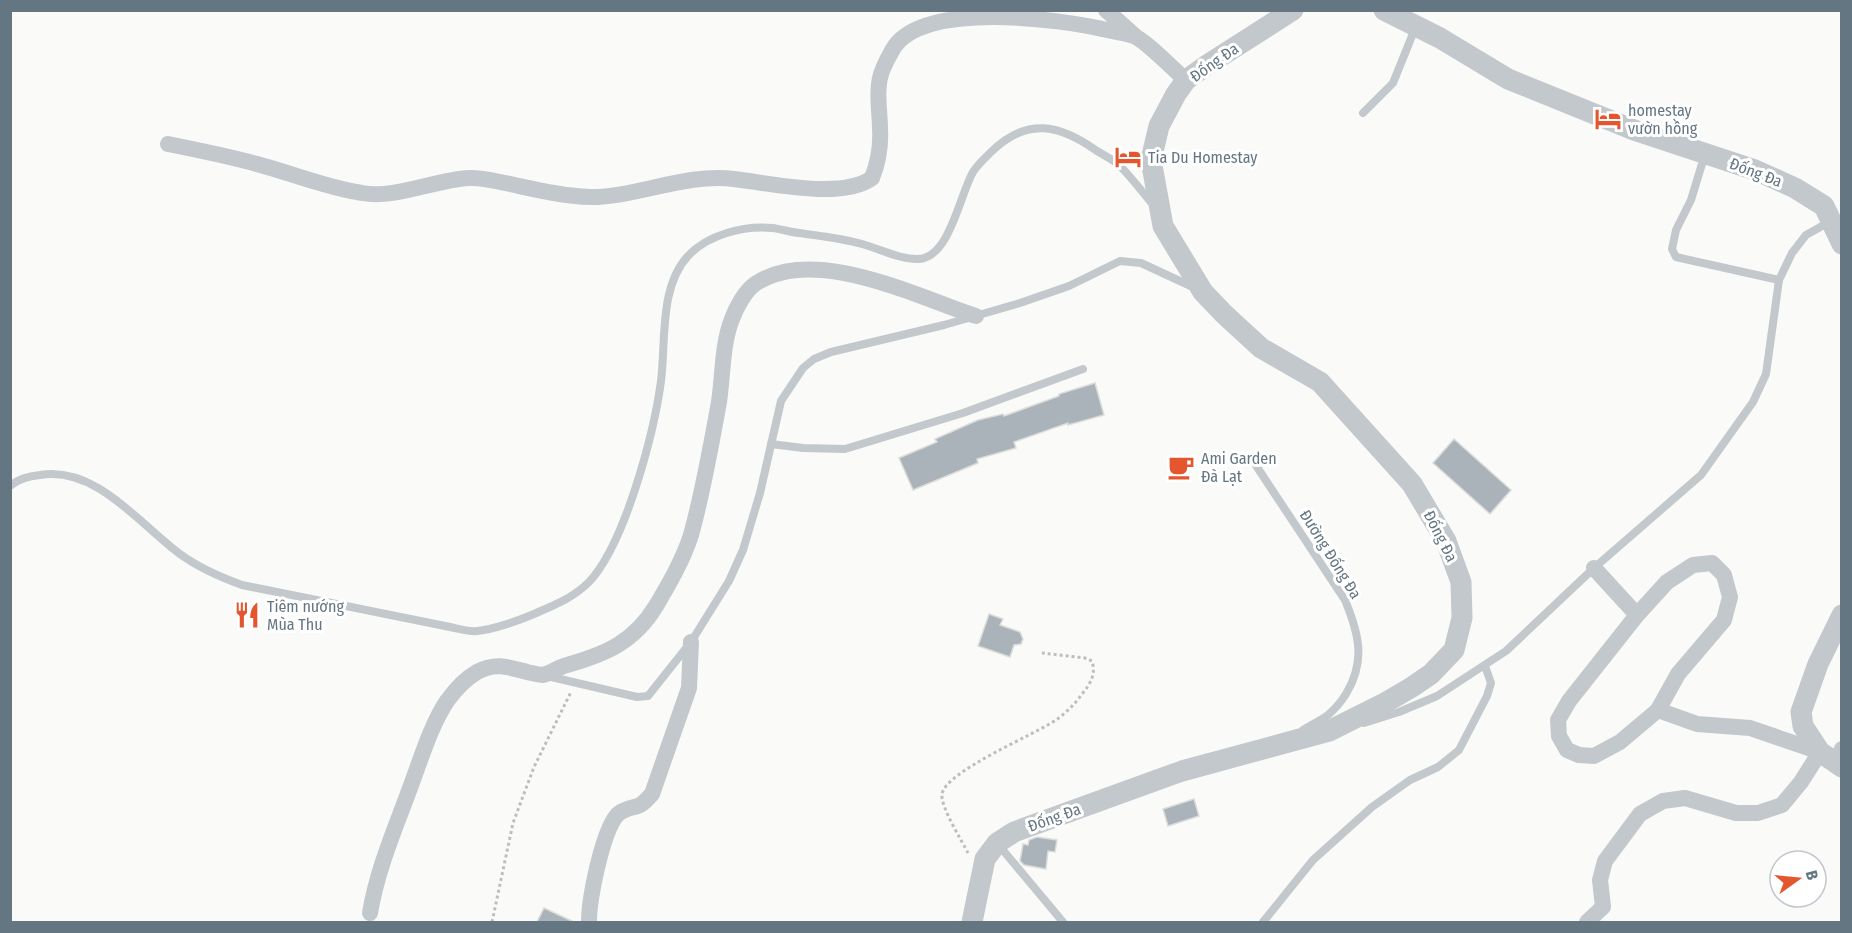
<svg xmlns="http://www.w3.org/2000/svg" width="1852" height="933" viewBox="0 0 1852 933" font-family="'Fira Sans Condensed',sans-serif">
	<rect width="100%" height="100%" fill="#fafaf8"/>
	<g fill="#aab3b9" stroke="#dcdcda" stroke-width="1.5">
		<path d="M1095 383 1104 415 1068 425V423L1014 442 1016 448 977 459 978 463 913 490 899 458 937 442 935 439 978 420 1003 414 1004 416 1059 396V394Z"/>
		<path d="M1454 439 1511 490 1490 514 1433 463Z"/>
		<path d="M989 614 1003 619 1000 625 1020 632 1023 639 1021 644 1014 645 1010 657 978 646Z"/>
		<path d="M1194 799 1199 816 1168 826 1163 809Z"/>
		<path d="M1037 837 1057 840 1055 852 1048 851 1046 869 1024 865 1020 861 1023 844 1028 845 1029 840Z"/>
		<path d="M544 908 574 922H537Z"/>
	</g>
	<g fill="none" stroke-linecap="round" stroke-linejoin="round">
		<g stroke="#bbbfc2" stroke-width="3" stroke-dasharray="3 3" stroke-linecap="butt">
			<path d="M968 853C962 841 940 806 942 794 946 771 1034 735 1056 720 1066 713 1075 704 1082 694 1091 683 1096 674 1092 661L1085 658 1042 653"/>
			<path d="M492 922 513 823 534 767 571 692"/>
		</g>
		<g stroke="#c3c8cc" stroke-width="8">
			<path d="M1363 113 1393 83 1416 26"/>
			<path d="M1705 154 1691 200 1676 230 1672 249 1676 257 1779 280"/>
			<path d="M771 444 803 448 845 449 963 413 1083 369"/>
			<path d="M1253 461 1345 600C1359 634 1366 661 1346 694 1341 702 1335 709 1328 715 1320 721 1311 725 1303 730"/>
			<path d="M10 486C18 479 29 476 40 475 97 466 140 525 180 554 199 568 220 577 242 585L450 627C459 629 469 632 477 631 492 630 520 620 534 614 554 605 573 598 589 582 625 544 654 433 661 381 666 342 659 287 688 256 707 235 744 225 772 228 781 229 790 232 799 233 820 236 841 238 862 244 880 249 901 260 919 259 950 257 960 194 973 172 978 164 985 158 991 152 1027 117 1059 124 1097 151 1105 156 1114 160 1120 166 1132 178 1143 193 1155 207"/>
			<path d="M547 676 637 697 648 696 691 642 729 581 743 550 760 493 781 401 803 368 814 359 831 352 944 325 1020 303 1069 286 1120 261 1141 263 1195 288"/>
			<path d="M1364 723 1399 712 1437 696 1506 651 1594 568 1701 475 1753 402 1766 374 1779 280 1792 253 1806 235 1831 221"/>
			<path d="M997 843 1063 922"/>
			<path d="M1263 922 1313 860 1372 807 1410 780 1438 767 1459 750 1487 696 1491 683 1485 666"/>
		</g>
		<g stroke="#c3c8cc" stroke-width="16">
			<path d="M1106 10 1135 36"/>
			<path d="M168 144C198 150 228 156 257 164 291 173 327 188 362 193 395 199 434 180 469 178 481 177 494 181 505 183 534 189 561 196 590 197 639 197 684 173 734 179 769 183 842 200 872 178 878 163 881 145 880 129 880 112 876 95 880 78 882 68 888 58 893 49 922 0 1059 19 1107 30 1116 32 1126 33 1134 36 1145 40 1175 71 1186 80"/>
			<path d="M1712 563 1724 575 1730 597 1724 620 1678 674 1658 710 1620 742 1594 756 1579 755 1567 750 1559 736 1558 720 1569 701 1637 615 1667 582 1693 565Z"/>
			<path d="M1594 568 1637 615"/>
			<path d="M1836 763 1842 749"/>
			<path d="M370 913C377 870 395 829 410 788 421 759 430 727 447 701 455 690 465 679 477 672 495 662 509 667 527 672 532 673 538 675 543 675 551 673 559 667 567 665 606 654 634 642 656 606 669 584 683 560 691 535 703 492 711 446 719 402 723 375 722 344 732 319 736 308 745 291 755 284 814 244 917 297 976 316"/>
			<path d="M589 922C589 899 602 833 617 815 623 809 631 808 638 806 644 804 648 798 652 794L689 688 691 642"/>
			<path d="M1587 922 1603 907 1600 880 1605 861 1640 814 1663 801 1685 798 1736 813H1758L1782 805 1801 782 1820 752 1750 728 1697 724 1658 710"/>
		</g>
		<g stroke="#c3c8cc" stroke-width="21">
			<path d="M1384 10 1440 38 1508 79 1634 130 1755 170 1795 188 1824 206 1842 244"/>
			<path d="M1842 615 1818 664 1801 712 1803 726 1820 752 1842 767"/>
			<path d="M972 922 985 859 997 843 1014 832 1182 771 1329 731 1383 704 1412 687 1431 674 1454 650 1462 618 1461 582 1446 541 1412 484 1320 382 1261 348 1224 314 1203 292 1163 226 1151 160 1159 126 1176 94 1186 80 1207 65 1293 10"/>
		</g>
	</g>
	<defs>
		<g id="hotel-bare" transform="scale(2.07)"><path d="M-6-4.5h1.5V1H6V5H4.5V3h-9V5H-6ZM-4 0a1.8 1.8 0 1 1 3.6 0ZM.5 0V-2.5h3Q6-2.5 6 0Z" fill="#e4572e" stroke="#fff" stroke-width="2.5" paint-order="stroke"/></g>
		<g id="cafe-bare" transform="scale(2.07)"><path d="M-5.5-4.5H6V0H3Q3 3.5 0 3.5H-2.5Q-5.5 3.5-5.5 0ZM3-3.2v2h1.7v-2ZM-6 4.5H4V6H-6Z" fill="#e4572e" stroke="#fff" stroke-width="2.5" paint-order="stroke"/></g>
		<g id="restaurant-bare" transform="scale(2.07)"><path d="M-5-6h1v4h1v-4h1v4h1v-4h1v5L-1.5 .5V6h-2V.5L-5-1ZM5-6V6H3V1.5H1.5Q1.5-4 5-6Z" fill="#e4572e" stroke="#fff" stroke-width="2.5" paint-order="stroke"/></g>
	</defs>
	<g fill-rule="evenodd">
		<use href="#hotel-bare" x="1608" y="119"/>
		<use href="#hotel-bare" x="1128" y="157"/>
		<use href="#cafe-bare" x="1181" y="467"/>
		<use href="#restaurant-bare" x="247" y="615"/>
	</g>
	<g text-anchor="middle" stroke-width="6" stroke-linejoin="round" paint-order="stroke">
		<g font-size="16" fill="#657683" stroke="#fff">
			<text transform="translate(1214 62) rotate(-35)" y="6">Đống Đa</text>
			<text transform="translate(1756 172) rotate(21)" y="6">Đống Đa</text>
			<text transform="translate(1441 536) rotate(63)" y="6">Đống Đa</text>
			<text transform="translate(1331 554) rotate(58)" y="6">Đường Đống Đa</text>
			<text transform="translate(1054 817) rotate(-20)" y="6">Đống Đa</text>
		</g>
		<g font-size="16" fill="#657683" stroke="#fff" text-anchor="start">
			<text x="1628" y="116">homestay<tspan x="1628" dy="18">vườn hồng</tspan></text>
			<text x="1148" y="163">Tia Du Homestay</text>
			<text x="1201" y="464">Ami Garden<tspan x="1201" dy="18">Đà Lạt</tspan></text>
			<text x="267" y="612">Tiệm nướng<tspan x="267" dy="18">Mùa Thu</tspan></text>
		</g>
	</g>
	<rect width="1852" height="933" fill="none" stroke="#657683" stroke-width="24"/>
	<g transform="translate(1798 879) rotate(75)"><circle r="28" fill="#ffffff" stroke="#c1c8cd" stroke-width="1.5"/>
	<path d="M0-4.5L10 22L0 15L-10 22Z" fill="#e4572e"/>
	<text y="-9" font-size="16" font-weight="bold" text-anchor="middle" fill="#657683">B</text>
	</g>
</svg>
